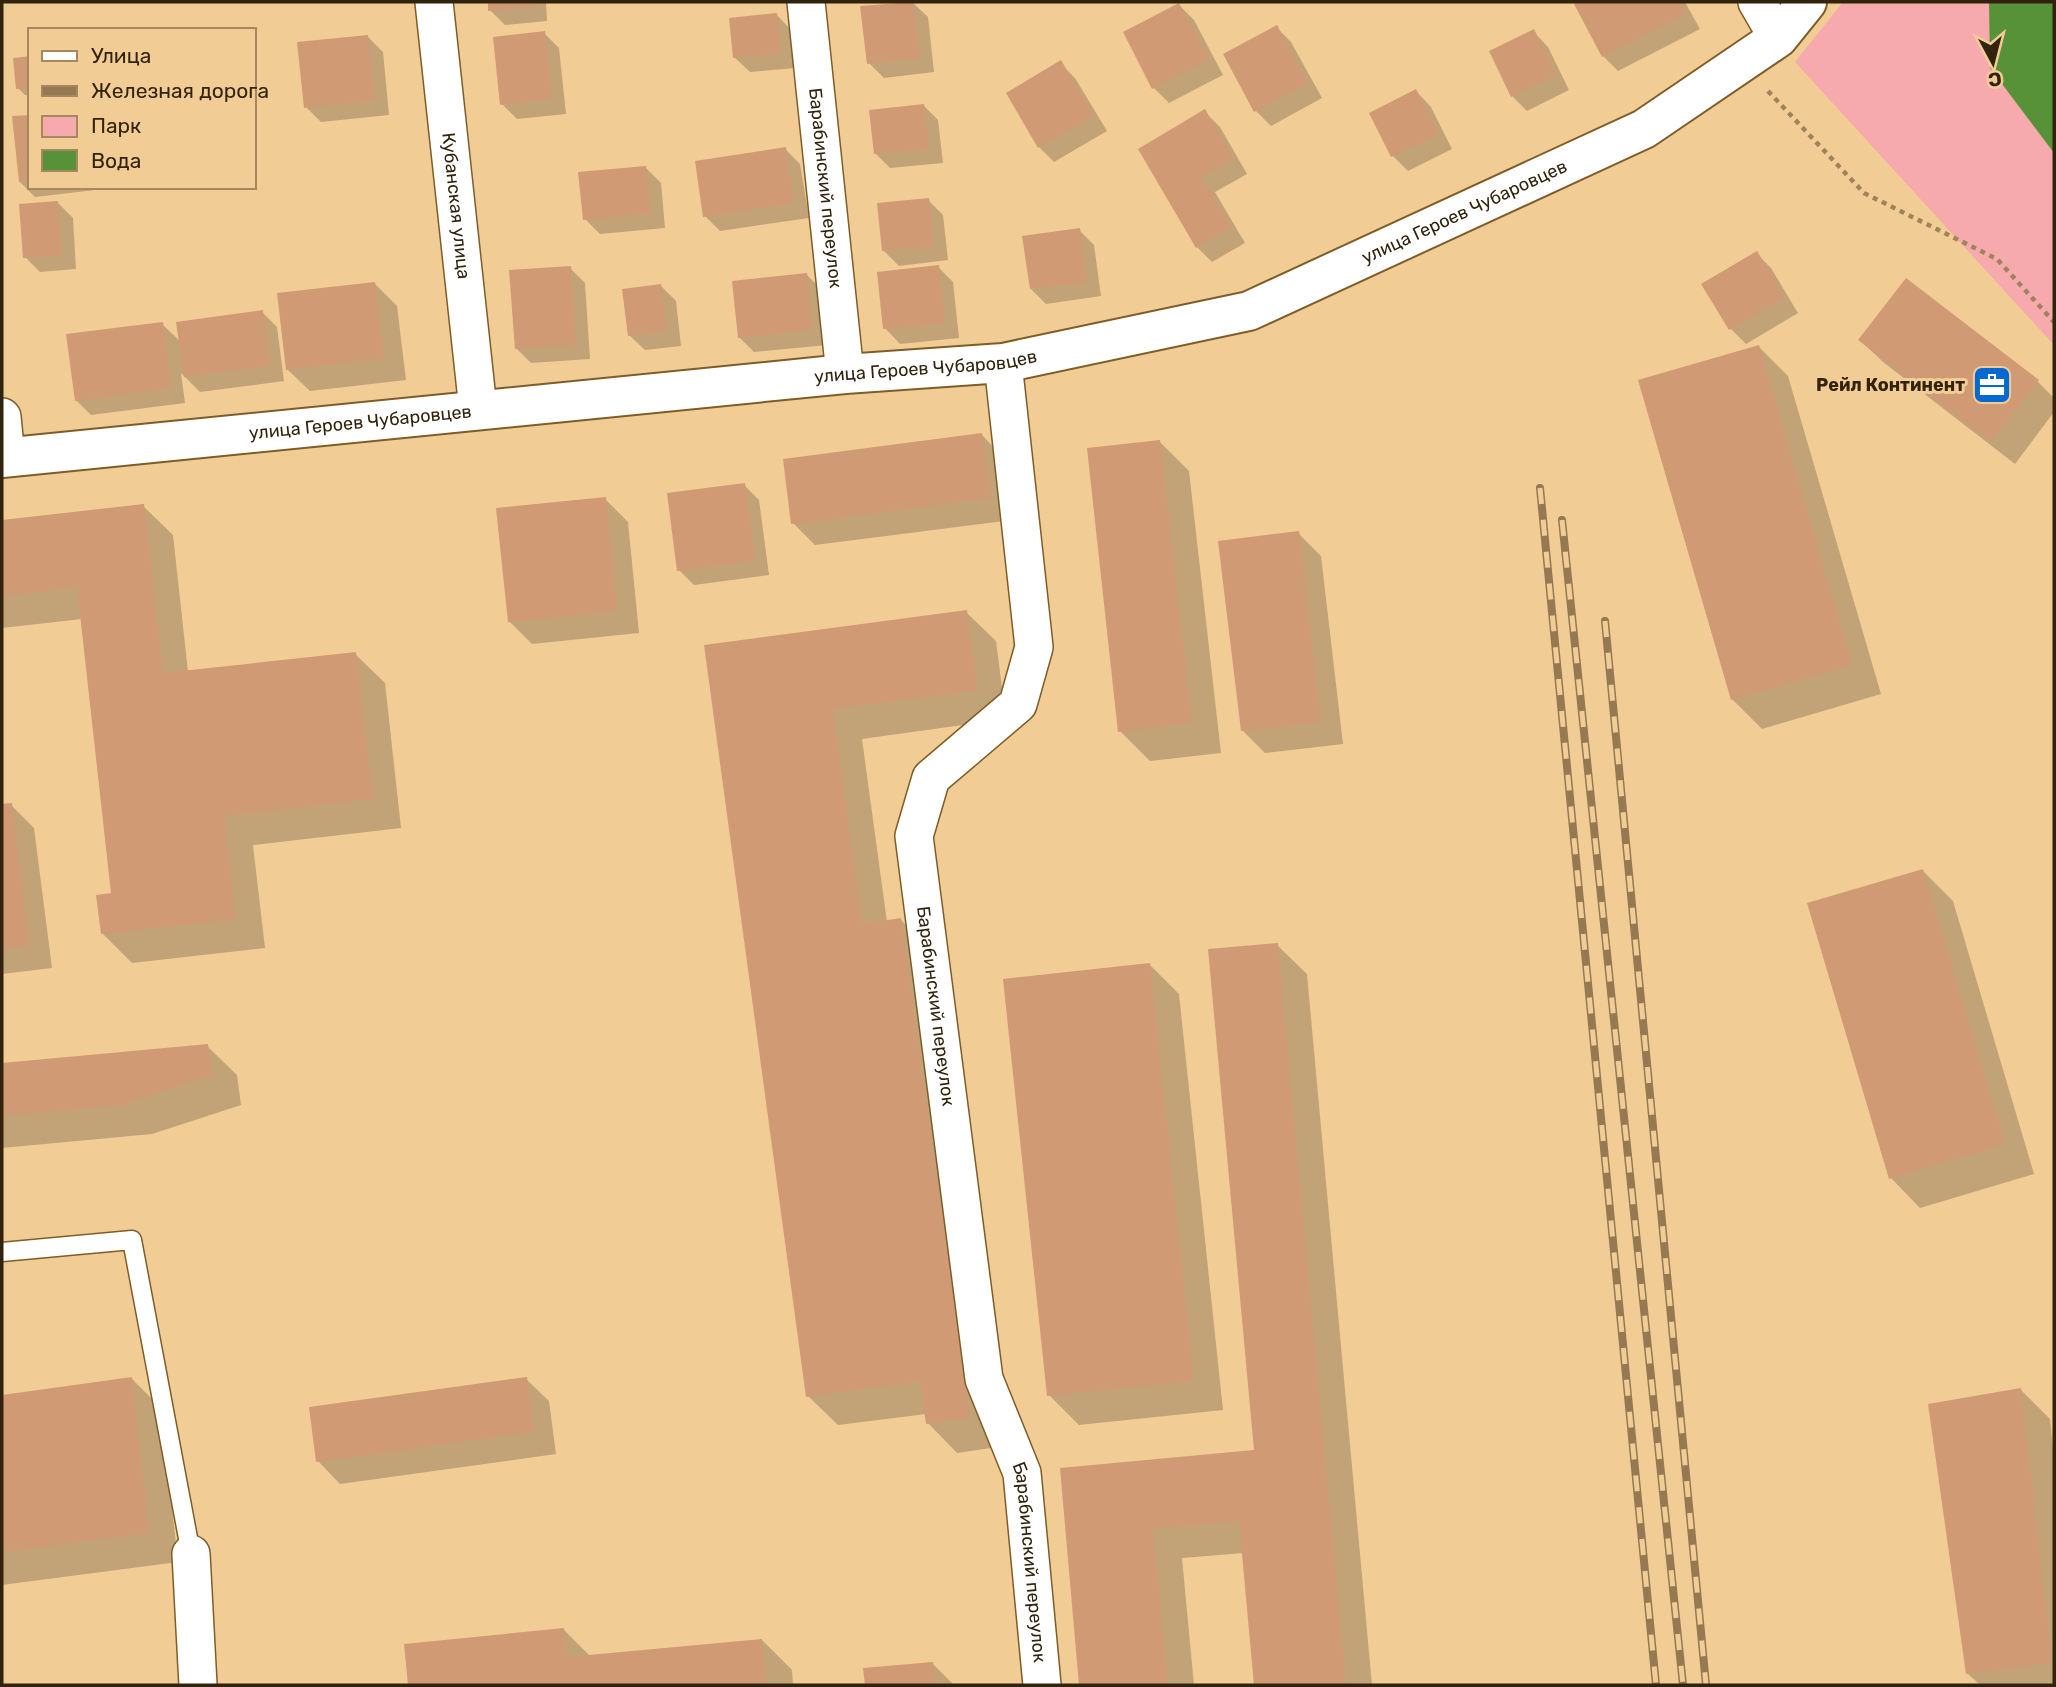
<svg xmlns="http://www.w3.org/2000/svg" width="2056" height="1687" viewBox="0 0 2056 1687" font-family="Rubik,sans-serif">
	<rect width="100%" height="100%" fill="#f2cc95"/>
	<path fill="#f7aaad" d="M1843 2H2054V345L1795 62Z"/>
	<path fill="#589238" d="M1989 2H2054V153L1990 68Z"/>
	<g fill="#0003">
		<path d="M489 2H546L547 21 505 25 490 10Z"/>
		<path d="M912 2 928 17 934 72 884 78 869 63Z"/>
		<path d="M1582 2H1685L1700 29 1618 71 1603 56 1577 5Z"/>
		<path d="M1179 5 1194 20 1223 75 1169 103 1154 88Z"/>
		<path d="M776 14 791 30 795 68 750 72 734 57Z"/>
		<path d="M1276 27 1291 42 1322 98 1271 126 1256 111Z"/>
		<path d="M1533 31 1548 47 1569 90 1527 111 1512 96Z"/>
		<path d="M544 33 559 48 566 114 517 119 502 104Z"/>
		<path d="M368 37 383 52 389 115 321 122 306 107Z"/>
		<path d="M30 57V95H25L18 88Z"/>
		<path d="M1060 63 1075 78 1107 131 1054 162 1039 147Z"/>
		<path d="M1416 91 1431 107 1452 149 1408 171 1393 156Z"/>
		<path d="M923 105 938 120 943 163 890 168 875 153Z"/>
		<path d="M1205 112 1220 127 1247 174 1215 192 1245 243 1212 262 1197 247 1140 149Z"/>
		<path d="M30 116V187L104 189 35 197 20 182Z"/>
		<path d="M785 149 800 164 809 218 720 231 705 216Z"/>
		<path d="M646 168 661 183 665 228 600 234 585 219Z"/>
		<path d="M928 200 943 215 948 260 899 266 884 251Z"/>
		<path d="M58 203 73 218 76 269 40 272 25 257Z"/>
		<path d="M1079 230 1094 245 1101 296 1046 304 1031 289Z"/>
		<path d="M1756 253 1771 268 1798 313 1746 344 1731 329 1704 285Z"/>
		<path d="M938 267 953 282 959 338 900 344 885 328Z"/>
		<path d="M570 268 585 283 590 359 531 363 516 348Z"/>
		<path d="M807 275 822 290 827 345 754 352 739 337Z"/>
		<path d="M1907 280 2038 382 2054 398V412L2015 464 1883 362 1860 340Z"/>
		<path d="M375 284 397 306 406 380 310 391 287 369Z"/>
		<path d="M661 286 676 301 681 346 645 350 629 335Z"/>
		<path d="M262 312 277 327 284 381 200 392 181 373 185 403 91 415 76 400 162 324 181 342Z"/>
		<path d="M1759 347 1788 376 1881 694 1762 729 1732 699Z"/>
		<path d="M982 435 1004 458 1012 520 815 545 793 523Z"/>
		<path d="M1160 442 1189 471 1221 753 1150 761 1120 731Z"/>
		<path d="M744 485 759 500 769 575 694 585 679 570Z"/>
		<path d="M605 499 628 522 639 633 532 644 509 621Z"/>
		<path d="M143 506 173 535 188 672 355 654 385 683 401 828 253 845 265 948 132 963 102 933 113 895 82 619 2 628V522Z"/>
		<path d="M1298 533 1321 556 1343 744 1265 753 1243 731Z"/>
		<path d="M966 612 996 641 1006 719 862 739 887 922 901 920 930 950 998 1447 957 1453 928 1423 926 1414 838 1425 808 1396 706 647Z"/>
		<path d="M11 805 34 828 52 968 2 974V806Z"/>
		<path d="M1923 871 1953 901 2034 1174 1920 1208 1891 1178Z"/>
		<path d="M1277 945 1307 974 1372 1685H1256L1244 1553 1182 1558 1194 1685H1081L1062 1469 1256 1452Z"/>
		<path d="M1149 964 1179 994 1223 1410 1079 1425 1049 1395Z"/>
		<path d="M207 1046 237 1075 241 1105 152 1134 2 1148V1064Z"/>
		<path d="M132 1379 161 1408 178 1562 2 1585V1397Z"/>
		<path d="M526 1379 549 1401 556 1454 340 1484 318 1461Z"/>
		<path d="M2020 1389 2050 1419 2054 1459V1685H1980L1967 1673Z"/>
		<path d="M564 1630 590 1656 762 1640 792 1670 793 1685H410L406 1645Z"/>
		<path d="M933 1664 954 1685H866L865 1670Z"/>
	</g>
	<g fill="#d09a75">
		<path d="M488 2H533V7L488 11Z"/>
		<path d="M913 2 920 58 867 64 860 6Z"/>
		<path d="M1578 2H1680L1686 14 1602 57 1574 4Z"/>
		<path d="M1179 3 1209 59 1152 89 1123 32Z"/>
		<path d="M777 13 781 53 733 58 729 18Z"/>
		<path d="M1277 25 1308 83 1254 112 1223 54Z"/>
		<path d="M1534 29 1556 75 1511 97 1489 51Z"/>
		<path d="M545 31 552 99 500 105 493 37Z"/>
		<path d="M368 35 375 100 304 108 297 42Z"/>
		<path d="M30 56V88L16 89 13 58Z"/>
		<path d="M1061 60 1093 115 1038 148 1006 93Z"/>
		<path d="M1416 89 1439 134 1391 157 1369 113Z"/>
		<path d="M924 104 929 149 874 154 869 110Z"/>
		<path d="M1205 109 1233 158 1201 177 1231 227 1196 248 1138 149Z"/>
		<path d="M30 115V181L19 182 12 116Z"/>
		<path d="M786 147 794 203 703 217 695 161Z"/>
		<path d="M646 166 651 213 583 220 578 172Z"/>
		<path d="M929 198 934 246 882 251 877 203Z"/>
		<path d="M58 201 62 255 23 258 19 204Z"/>
		<path d="M1080 228 1087 282 1030 289 1022 236Z"/>
		<path d="M1757 251 1785 297 1729 330 1701 284Z"/>
		<path d="M939 265 945 323 883 329 877 272Z"/>
		<path d="M571 266 576 345 515 349 509 270Z"/>
		<path d="M807 273 813 330 738 338 732 281Z"/>
		<path d="M1906 278 2039 380 1991 442 1858 340Z"/>
		<path d="M375 282 384 358 286 370 277 293Z"/>
		<path d="M661 284 667 331 628 336 622 289Z"/>
		<path d="M263 310 270 366 184 377 176 322Z"/>
		<path d="M163 322 171 388 75 401 66 334Z"/>
		<path d="M1759 345 1852 665 1731 700 1638 380Z"/>
		<path d="M982 433 991 498 791 524 783 459Z"/>
		<path d="M1160 440 1192 723 1118 732 1087 448Z"/>
		<path d="M745 483 755 560 677 571 667 493Z"/>
		<path d="M606 497 617 611 508 622 496 508Z"/>
		<path d="M144 504 163 673 356 652 373 799 224 816 236 919 101 934 96 895 111 893 77 587 2 596V520Z"/>
		<path d="M1299 531 1321 722 1241 731 1218 541Z"/>
		<path d="M967 610 978 690 833 709 862 924 901 918 970 1418 926 1424 920 1381 806 1397 704 645Z"/>
		<path d="M12 803 30 946 2 950V804Z"/>
		<path d="M1923 869 2005 1144 1889 1179 1807 903Z"/>
		<path d="M1278 943 1346 1685H1254L1239 1521 1153 1529 1168 1685H1079L1060 1468 1254 1450 1208 949Z"/>
		<path d="M1150 963 1194 1381 1047 1396 1003 979Z"/>
		<path d="M208 1044 212 1075 121 1105 2 1116V1063Z"/>
		<path d="M132 1377 149 1533 2 1552V1395Z"/>
		<path d="M527 1377 534 1432 316 1462 309 1407Z"/>
		<path d="M2021 1388 2052 1663 1966 1674 1928 1404Z"/>
		<path d="M564 1628 567 1657 762 1639 767 1685H408L404 1644Z"/>
		<path d="M933 1662 936 1685H865L863 1668Z"/>
	</g>
	<g fill="none" stroke-linecap="round" stroke-linejoin="round">
		<g stroke="#7f5d28" stroke-width="21">
			<path id="lane" d="M2 1252 132 1240 191 1554"/>
		</g>
		<g stroke="#7f5d28" stroke-width="40">
			<g id="street">
				<path id="s1" d="M434 2 478 409"/>
				<path id="s2" d="M806 2 845 374"/>
				<path d="M1757 2 1778 38"/>
				<path id="s3" d="M1003 363 1034 647 1018 704 931 778 914 836 984 1379 1022 1473 1042 1685"/>
				<path d="M2 417 6 457"/>
				<path d="M191 1554 198 1685"/>
			</g>
		</g>
		<g stroke="#7f5d28" stroke-width="42">
			<g id="secondary">
				<path id="s4" d="M2 458 845 374 1003 363 1249 311 1644 129 1778 38 1807 2"/>
			</g>
		</g>
		<path stroke="#9f845b" stroke-width="4.5" stroke-dasharray="5 5" stroke-linecap="butt" d="M1768 91 1864 193 1997 259 2054 322"/>
		<use href="#lane" stroke="#fff" stroke-width="18"/>
		<use href="#street" stroke="#fff" stroke-width="37"/>
		<use href="#secondary" stroke="#fff" stroke-width="38"/>
		<g stroke="#947953" stroke-width="8">
			<g id="rail">
				<path d="M1540 488 1656 1685"/>
				<path d="M1562 520 1683 1685"/>
				<path d="M1605 621 1706 1685"/>
			</g>
		</g>
		<use href="#rail" stroke="#f2cc95" stroke-width="5" stroke-dasharray="16" stroke-linecap="butt"/>
	</g>
	<defs>
		<g id="office-square" transform="scale(2.0125)"><rect x="-9" y="-9" width="18" height="18" rx="4" fill="#0469d1" stroke="#f2cc95"/><path d="M-6-3h4V-5.5h4V-3h4V5H-6ZM-1-4.5V-3h2v-1.5ZM-6 0V1H6V0Z" fill="#fff"/></g>
	</defs>
	<g fill-rule="evenodd">
		<use href="#office-square" x="1992" y="385"/>
	</g>
	<g text-anchor="middle" stroke-width="6" stroke-linejoin="round" paint-order="stroke">
		<g font-size="18" fill="#31230d" stroke="#f2cc95">
			<text dy="6" stroke="none"><textPath href="#s2" startOffset="187">Барабинский переулок</textPath></text>
			<text dy="6" stroke="none"><textPath href="#s1" startOffset="205">Кубанская улица</textPath></text>
			<text dy="6" stroke="none"><textPath href="#s4" startOffset="1494">улица Героев Чубаровцев</textPath></text>
			<text dy="6" stroke="none"><textPath href="#s4" startOffset="928">улица Героев Чубаровцев</textPath></text>
			<text dy="6" stroke="none"><textPath href="#s4" startOffset="360">улица Героев Чубаровцев</textPath></text>
			<text dy="6" stroke="none"><textPath href="#s3" startOffset="691">Барабинский переулок</textPath></text>
			<text dy="6" stroke="none"><textPath href="#s3" startOffset="1258">Барабинский переулок</textPath></text>
		</g>
		<g font-size="18" font-weight="bold" fill="#31230d" stroke="#f2cc95" text-anchor="end">
			<text x="1965" y="391">Рейл Континент</text>
		</g>
	</g>
	<rect width="2056" height="1687" fill="none" stroke="#31230d" stroke-width="7"/>
	<rect x="28" y="28" width="228" height="161" fill="#f2cc95" stroke="#a5885f" stroke-width="2"/>
	<rect x="42" y="51" width="35" height="10" fill="#ffffff" stroke="#a5885f" stroke-width="2"/>
	<text x="91" y="63" font-size="21" fill="#31230d">Улица</text>
	<rect x="42" y="86" width="35" height="10" fill="#947953" stroke="#a5885f" stroke-width="2"/>
	<text x="91" y="98" font-size="21" fill="#31230d">Железная дорога</text>
	<rect x="42" y="116" width="35" height="21" fill="#f7aaad" stroke="#a5885f" stroke-width="2"/>
	<text x="91" y="133" font-size="21" fill="#31230d">Парк</text>
	<rect x="42" y="150" width="35" height="21" fill="#589238" stroke="#a5885f" stroke-width="2"/>
	<text x="91" y="168" font-size="21" fill="#31230d">Вода</text>
	<g transform="translate(1993 63) rotate(173)" stroke="#f2cc95" stroke-width="5" paint-order="stroke">
	<path d="M0-5L12 26L0 18L-12 26Z" fill="#31230d"/>
	<text y="-10" font-size="19" font-weight="bold" text-anchor="middle" fill="#31230d">С</text>
	</g>
</svg>
